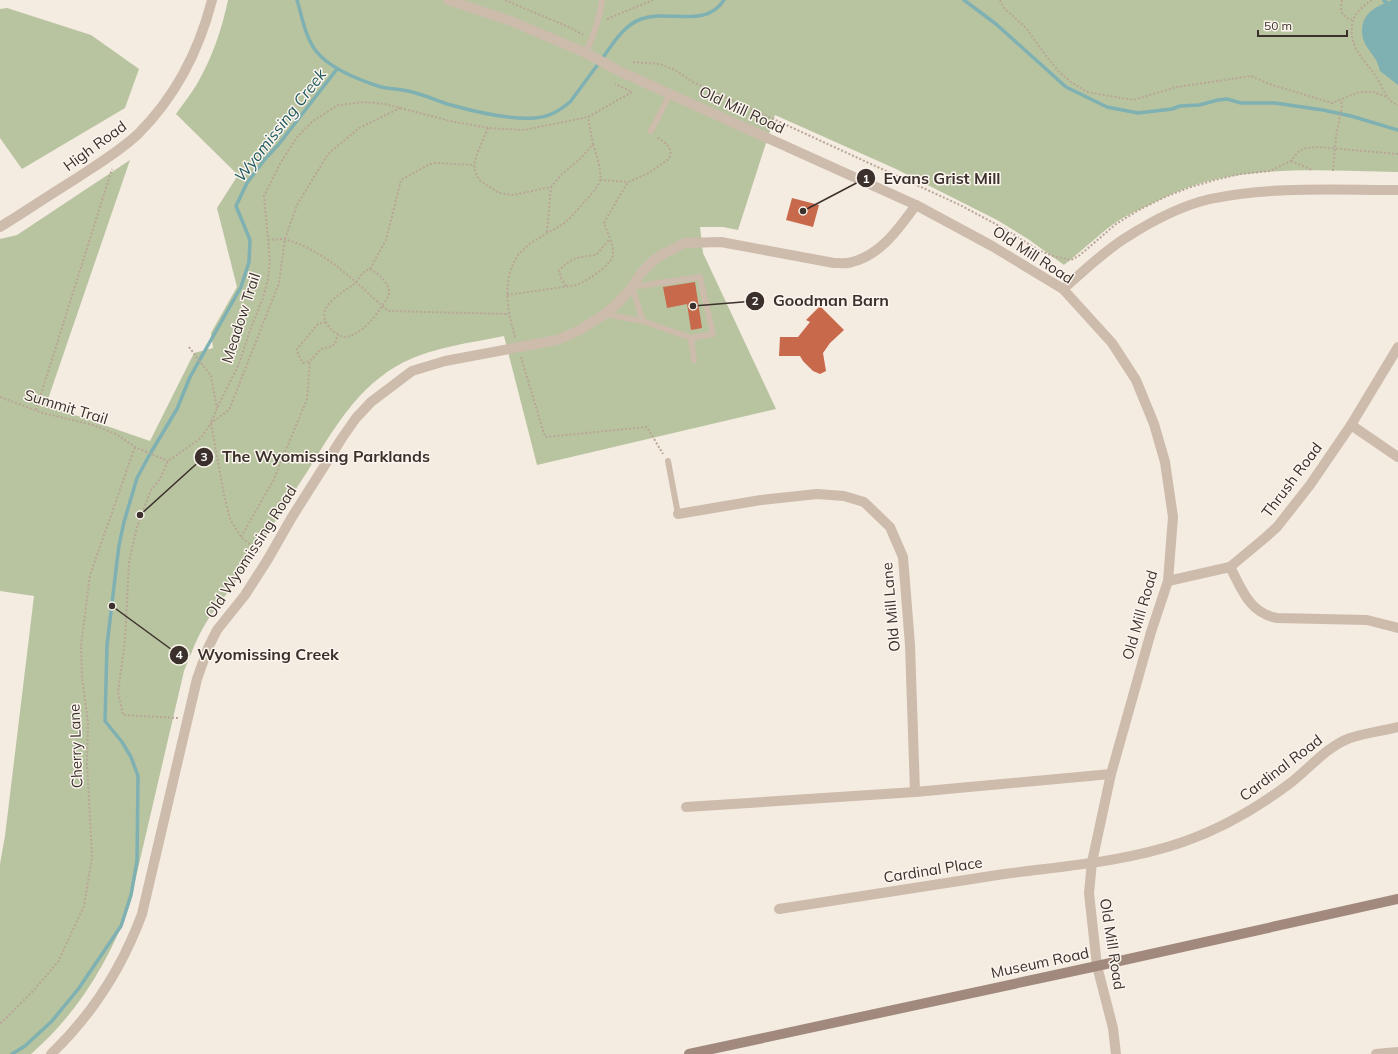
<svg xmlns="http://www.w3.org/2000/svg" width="1398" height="1054" viewBox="0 0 1398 1054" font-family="Mulish,sans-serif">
	<rect width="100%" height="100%" fill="#f4ebe1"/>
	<g fill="#b8c4a0">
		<path d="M228 0H1398V172C1333 171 1261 165 1198 184 1182 189 1166 196 1151 204 1136 211 1121 218 1108 228 1093 240 1079 253 1064 265L1028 239 997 220 896 169 775 115 738 230 723 227H700L703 253 776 409 537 465 504 336C470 343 435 347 404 362 357 386 334 429 307 472 287 502 268 533 248 564 234 586 216 605 203 628 195 642 190 657 184 671L129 907C108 963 77 1014 31 1054H0V864L5 836 34 596 0 591V239L17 235 130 160 46 405 150 441 194 353 213 348 211 333 237 287 217 208 238 175 176 114C183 104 191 94 197 84 212 58 222 29 228 0Z"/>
		<path d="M7 8 91 35 139 69 125 108 22 169 0 138V9Z"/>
	</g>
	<path fill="#7fb0b2" d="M1392 0H1398V85L1380 71C1377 58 1373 57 1367 47 1360 36 1360 21 1370 12 1375 7 1385 3 1392 0Z"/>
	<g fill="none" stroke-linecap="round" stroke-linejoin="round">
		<g stroke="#7fb0b2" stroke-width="3.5">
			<path d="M297 0C302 16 305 37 316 51 330 69 359 80 381 87 390 89 399 89 408 91 423 94 437 101 451 105 476 112 509 120 535 118 549 117 559 111 570 102 580 89 589 76 599 63 611 47 622 26 641 19 669 9 705 29 724 0"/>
			<path d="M964 0 996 24 1066 87 1107 107 1138 113 1172 109 1180 106 1199 105 1218 100 1227 99 1241 103H1275L1323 110 1351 116 1398 130"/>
			<path d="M1384 1 1398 8"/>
			<path d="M12 1054 25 1046 52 1021 79 988 121 926 131 895 137 861 138 776 131 757 122 742 105 721 107 645 119 545 124 522 137 478 150 454 177 409 190 377 241 287 249 262 250 240 236 206 247 183 265 159 279 144 337 69"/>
		</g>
	</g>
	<g fill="#c8694b">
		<path d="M792 198 819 205 813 227 786 220Z"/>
		<path d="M695 282 702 328 691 330 687 304 667 308 663 287Z"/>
		<path d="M820 306 844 330 830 343 823 353 826 371 820 374 813 371 803 361 800 356H779L780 337H798L810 322 806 320Z"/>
	</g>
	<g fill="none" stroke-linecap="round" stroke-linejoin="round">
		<g stroke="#b9a596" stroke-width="2" stroke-dasharray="2 2" stroke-linecap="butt">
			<path d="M505 0 571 28 583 35"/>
			<path d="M1000 0 1004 8 1026 28 1047 57 1059 72 1071 82 1087 92 1133 100 1177 87 1251 76 1269 84 1332 103 1359 92H1373L1387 97"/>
			<path d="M1342 0C1340 11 1341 16 1352 20"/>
			<path d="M1372 0C1358 9 1350 18 1352 35 1353 40 1354 47 1358 52 1363 61 1371 68 1376 77 1383 86 1386 102 1398 105"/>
			<path d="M607 19 653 0"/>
			<path d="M633 62 660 64 675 70 693 82 960 205 1005 229 1038 250 1053 256 1071 260 1080 255 1116 224 1139 210 1165 197 1191 187 1215 180 1240 174 1270 171 1291 161 1298 152 1306 148 1318 147 1398 154"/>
			<path d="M488 128 477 154 474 165 475 171 479 180 499 193 513 195 551 187 561 175 581 158 593 144 588 117"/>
			<path d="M1291 161 1312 170"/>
			<path d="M1333 171 1336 137 1342 106 1341 100"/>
			<path d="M600 180 628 182"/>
			<path d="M547 232 551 187"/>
			<path d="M268 240C274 240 281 238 287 240 327 251 357 284 388 311L509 314"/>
			<path d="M370 269C380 275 390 283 389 295 380 311 362 337 343 337 339 335 333 332 330 328 312 308 341 294 354 284 360 279 361 271 370 269Z"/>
			<path d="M370 269 386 240 401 180 430 164 436 163 474 165"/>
			<path d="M566 286 561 278 559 270C573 257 579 257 596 255L610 239"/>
			<path d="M507 295 577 285C587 280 612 266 613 254 614 244 607 233 604 223L616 202 628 182 647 174 669 159C674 147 666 144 657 137"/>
			<path d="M326 322 318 324 297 349 298 354 303 363 310 361 321 349 329 347 335 344 338 334"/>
			<path d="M515 337C508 313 502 284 515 260 524 243 548 234 563 224 572 217 579 208 586 200 591 195 598 187 600 180 602 172 596 152 593 144"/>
			<path d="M189 347 211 376 217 408"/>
			<path d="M521 357 545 437 647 427 663 454"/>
			<path d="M0 397 43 413 93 425 116 434 135 447 168 461"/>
			<path d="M36 410 112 169"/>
			<path d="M241 537 273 481 307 399 310 361"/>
			<path d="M259 552 241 537 230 519 224 495 211 423 217 408 239 364 250 330 263 298 268 279 270 261 264 196 281 162 297 137 313 121 338 105 364 102 385 104 450 121 488 128 524 130 588 117 632 92 615 84"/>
			<path d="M178 718 123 715 118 692 125 641 129 562 137 527 151 490 160 479 168 461 201 438 211 423 229 410 279 283 285 239 297 205 328 154 359 128 400 108"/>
			<path d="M0 1023 2 1022 33 991 58 962 84 906 92 857 87 762 88 723 82 677 81 645 90 575 135 447"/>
		</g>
		<g stroke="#cdbbac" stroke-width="6">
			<path d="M586 53C593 35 600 19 602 0"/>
			<path d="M651 131 670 94"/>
			<path d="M605 314 643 321"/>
			<path d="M691 338 713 334 700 277 632 287 643 321 691 338 694 360"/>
			<path d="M668 461 678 514"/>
		</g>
		<g stroke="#cdbbac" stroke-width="10">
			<path d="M0 227C26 211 51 194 77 178 98 164 120 151 138 134 176 96 199 51 212 0"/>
			<path d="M1351 425 1398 457"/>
			<path d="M678 514 761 500 817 494 844 496 864 502 890 527 903 557 910 645 915 792 1111 774"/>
			<path d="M1230 567C1242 589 1249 613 1277 618L1367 620 1398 628"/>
			<path d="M1168 581 1230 567 1266 537 1277 527 1310 485 1351 425 1398 347"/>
			<path d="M686 807 915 792"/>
			<path d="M779 909C854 898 929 885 1004 874 1064 866 1125 862 1183 842 1221 829 1257 808 1289 784 1309 769 1326 747 1350 738 1365 733 1382 731 1398 727"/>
			<path d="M51 1054C93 1014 122 968 142 914L197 679 208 648 217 630 245 595 268 559 292 517 342 438 356 418 371 402 412 371 445 361 557 340 578 331 605 314 618 303 632 287 641 273 654 260 665 253 685 243 721 242 834 263C839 263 847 264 852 262 881 255 899 228 916 205"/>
			<path d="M1376 1054 1398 1052"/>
		</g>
		<g stroke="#cdbbac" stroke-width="10">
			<path d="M448 0 511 21 586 53 619 71 916 205 992 246 1063 289 1112 343 1136 380 1154 424 1165 462 1173 517 1168 581 1151 632 1111 774 1092 862 1089 893 1097 966 1113 1028 1116 1054"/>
			<path d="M1063 289C1084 271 1104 251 1127 237 1152 221 1180 206 1210 199 1271 186 1335 190 1398 190"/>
		</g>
		<path stroke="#a18a7d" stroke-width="10" d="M689 1054 1097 966 1398 899"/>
	</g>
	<g text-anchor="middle" stroke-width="3" stroke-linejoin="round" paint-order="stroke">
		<g font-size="15" fill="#3b302b" stroke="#fbf5ee">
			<text transform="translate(742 110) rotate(25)" y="5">Old Mill Road</text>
			<text transform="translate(95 146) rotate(-36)" y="5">High Road</text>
			<text transform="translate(1033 255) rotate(33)" y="5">Old Mill Road</text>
			<text transform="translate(241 318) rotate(-72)" y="5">Meadow Trail</text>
			<text transform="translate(66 407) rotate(17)" y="5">Summit Trail</text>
			<text transform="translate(1292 480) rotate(-53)" y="5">Thrush Road</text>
			<text transform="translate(251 552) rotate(-57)" y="5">Old Wyomissing Road</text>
			<text transform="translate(891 607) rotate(-95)" y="5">Old Mill Lane</text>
			<text transform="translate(1140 615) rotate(-74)" y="5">Old Mill Road</text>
			<text transform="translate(76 746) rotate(-92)" y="5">Cherry Lane</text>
			<text transform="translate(1281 768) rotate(-37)" y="5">Cardinal Road</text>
			<text transform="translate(933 870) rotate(-9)" y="5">Cardinal Place</text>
			<text transform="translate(1112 944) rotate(81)" y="5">Old Mill Road</text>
			<text transform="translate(1040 963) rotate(-12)" y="5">Museum Road</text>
		</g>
		<g font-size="16" font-style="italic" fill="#1f5a5e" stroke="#fbf5ee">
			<text transform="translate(280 125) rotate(-52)" y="6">Wyomissing Creek</text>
		</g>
	</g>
	<path fill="none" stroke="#3b302b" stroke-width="1.5" d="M803 211L866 178M693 306L755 301M140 515L204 457M112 606L179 655"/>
	<g fill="#3b302b" stroke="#fbf5ee" stroke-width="1.5">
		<circle cx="803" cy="211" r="4"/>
		<circle cx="693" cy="306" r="4"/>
		<circle cx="140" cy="515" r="4"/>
		<circle cx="112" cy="606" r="4"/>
		<circle cx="866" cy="178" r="10"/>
		<circle cx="755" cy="301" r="10"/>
		<circle cx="204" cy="457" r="10"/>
		<circle cx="179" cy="655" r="10"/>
	</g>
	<g font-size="12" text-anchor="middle" font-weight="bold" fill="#fff">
		<text x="866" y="183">1</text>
		<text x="755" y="305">2</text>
		<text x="204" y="461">3</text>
		<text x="179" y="659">4</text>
	</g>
	<g font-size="16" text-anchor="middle" font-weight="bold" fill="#3b302b" stroke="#fbf5ee" stroke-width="3" stroke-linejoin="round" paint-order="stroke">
		<text x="942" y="184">Evans Grist Mill</text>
		<text x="831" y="306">Goodman Barn</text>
		<text x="326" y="462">The Wyomissing Parklands</text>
		<text x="268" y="660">Wyomissing Creek</text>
	</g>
	<path d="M1258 30v6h89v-6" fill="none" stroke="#3b302b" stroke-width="2"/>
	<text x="1264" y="30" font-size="12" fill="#3b302b" stroke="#fbf5ee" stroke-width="3" paint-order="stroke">50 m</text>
</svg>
